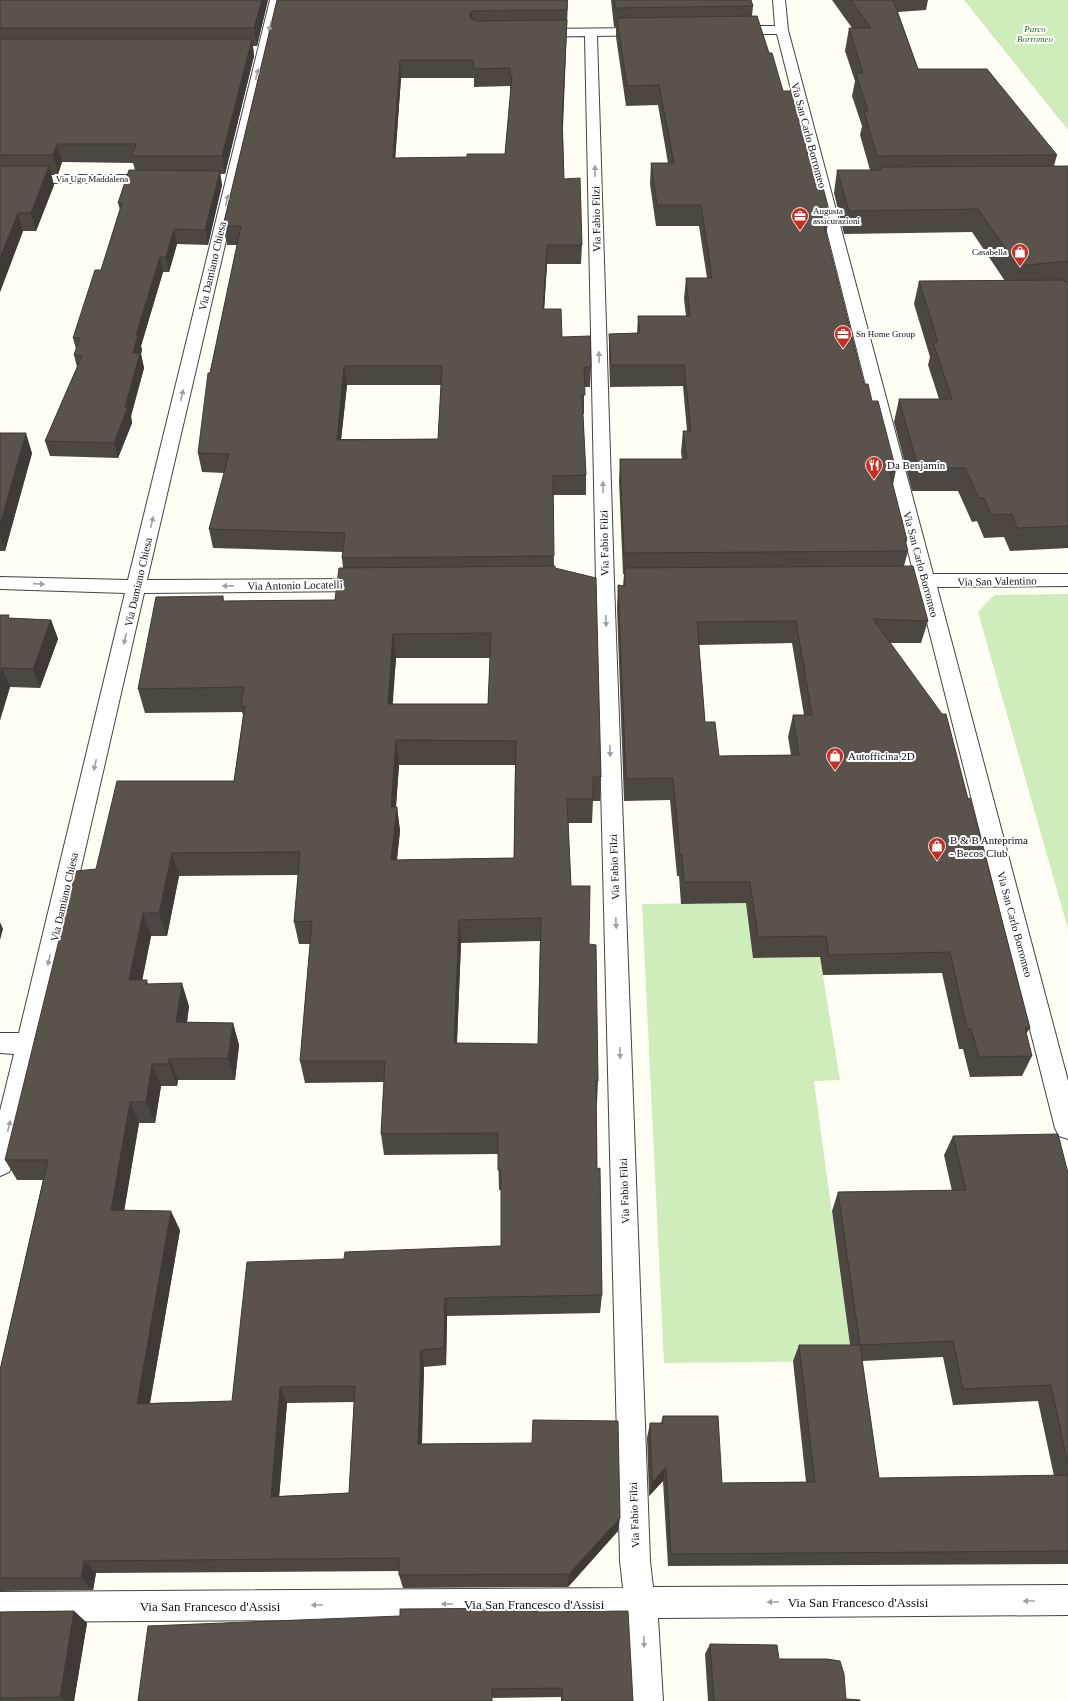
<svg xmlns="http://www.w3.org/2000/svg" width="1068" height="1701" viewBox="0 0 1068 1701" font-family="Georgia,serif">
	<rect width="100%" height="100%" fill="#fffef4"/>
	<g fill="#ceedba">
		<path d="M964 0H1068V130Z"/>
		<path d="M1068 594V929L978 612 994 595Z"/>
		<path d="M811 902 840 1080 814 1081 852 1361 664 1363 642 904Z"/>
	</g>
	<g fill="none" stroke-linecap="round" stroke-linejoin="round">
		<g stroke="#444" stroke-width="2">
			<g id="street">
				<path d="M270 0H282L147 580 367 579 374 580 376 585 374 590 367 591 144 593 13 1164 9 1172 0 1176V1111L14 1054 0 1053V1033H19L125 593 0 589V577L128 580Z"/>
				<path d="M773 0H785L788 30 933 574H1068V586L937 587 1068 1081V1139L1059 1136 1055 1128 918 587 904 586 902 581 904 576 914 575 777 34H731L727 33 725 30 727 27 731 26H775Z"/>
				<path d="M646 28 650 29 652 32 650 35 597 36 614 582 650 1561 653 1587 1068 1585V1615L658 1618 663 1701H631L627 1618 0 1622V1592L623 1588 620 1561 596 582 585 36 537 37 533 36 531 33 533 30 537 29Z"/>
				<path d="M0 175H157L162 176 164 179 162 182 157 183H0Z"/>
			</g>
		</g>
		<use href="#street" fill="#fff" fill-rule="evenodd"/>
	</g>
	<g fill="#4d4741" fill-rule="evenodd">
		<path d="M0 0H268L257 46H253L254 56 225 174H220L222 185 208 245 177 244 169 272H163L141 346 142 350 141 354 144 368 131 416 132 423 118 458 50 456 45 441 77 367 74 355 76 349 73 338 101 270 120 210 118 203 135 170 133 163 62 162 58 174H51L54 185 36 231H23L0 292Z"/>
		<path d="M277 0H568L563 128 564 179 582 245 581 264H547L544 309 562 337 591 367 590 387H584V414H583L586 475V495H553L554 566 601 777 600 801H593L592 823H568L571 886 589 944 598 1081 597 1103H596L597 1169 602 1295 600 1313 447 1316 446 1365 424 1367 422 1444 618 1531 568 1587 403 1588 399 1575V1571L96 1573 93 1590 0 1591V1370L43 1180H17L5 1160 96 869 234 781 243 715 242 712 145 713 138 689 223 596 224 601 335 600 343 568 342 558V552L213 548 209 529 224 473 202 472 198 453 210 373 237 245H227L223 226ZM401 78H474V87L510 86 511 93 505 154 467 157 395 158ZM347 385H441L438 439H341ZM396 658H490L488 704H392ZM399 765H515L514 858 397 860 400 831 397 807H396ZM298 875 294 922 299 944H310L300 1061 305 1083 384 1082 381 1134 384 1155 498 1154 499 1190H501V1246L344 1259 232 1401 150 1403 180 1230 124 1210 139 1123H155L161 1086H177L178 1080H235L239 1045 233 1023 187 1022 189 1006 148 984 147 980H142L151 936H167L179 876ZM540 941 538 1044 457 1043 461 943ZM354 1402 349 1493 279 1496 287 1403Z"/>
		<path d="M611 0H751L753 6 752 16 769 53 783 91 813 173 830 214 826 234 864 384 872 401 896 470 893 485 907 540 906 544 908 551 904 566 928 621 921 643H890L968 799 1030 1028 1026 1034 1032 1056 1022 1076 970 1077 963 1049H959L942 973 823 975 820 957 753 958 746 903 681 904 679 876H677L670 800 624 801 617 608 618 585 623 586 624 574H623L619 481 620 459H682L681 452 683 431H687L683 386 610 387 609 355V334L637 333 638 316H686L684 299 686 278H707L699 226H656L650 184 651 163H668L658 105 626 106 616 37V27H614ZM792 643 804 715H793L788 737 791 755 719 756 705 722 699 645Z"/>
		<path d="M832 0H928L926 10 898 12 918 69 1057 155 1054 166H1068V284H1067L1068 286V548L1010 551 1004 537 984 538 977 521 972 522 958 491H912L894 422 899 399H939L928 365 930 357 914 304 919 281H1005L972 232 844 234 834 193 837 170H870L860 135 862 126 852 96 855 81 845 51 849 28H852Z"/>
		<path d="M0 433 32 453 5 551H0Z"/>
		<path d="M0 615 10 618 51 620 58 639 40 688 10 687 0 720Z"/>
		<path d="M953 1136 1068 1173V1564L668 1566 663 1481 649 1496 647 1438 650 1423H661L663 1416 722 1483 806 1482 793 1361 799 1345H850L832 1211 838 1192 952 1191 944 1155ZM943 1357 953 1405 1038 1401 1054 1476 879 1478 862 1361Z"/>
		<path d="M538 1608V1612L633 1701H561V1697L493 1698 400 1616Z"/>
		<path d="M74 1611 87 1623 74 1701H0V1612Z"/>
		<path d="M710 1644 779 1659 846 1699 860 1701H708L705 1654Z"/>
	</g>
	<g fill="#3f3a35">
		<path d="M262 0H268L257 46 254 28Z"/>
		<path d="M472 11 473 28 469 15Z"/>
		<path d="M567 20 566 38 562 140V122Z"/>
		<path d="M252 39 254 56 225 174 222 156Z"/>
		<path d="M400 60 401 78 394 176 393 158Z"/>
		<path d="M57 144 62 162 58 174 53 155Z"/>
		<path d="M49 166 54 185 36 231 31 213Z"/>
		<path d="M220 171 222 185 208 245 205 230Z"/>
		<path d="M18 213 23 231 0 292V258Z"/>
		<path d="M174 229 177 244 169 272 166 257Z"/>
		<path d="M547 245V264L543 328V309Z"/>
		<path d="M160 257 163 272 141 346 142 350 141 354 144 368 131 416 132 423 118 458 114 443 125 407 136 335Z"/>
		<path d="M344 366 347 385 339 459 337 440Z"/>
		<path d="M26 433 32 453 5 551 0 537V525Z"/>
		<path d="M51 620 58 639 40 688 33 669Z"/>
		<path d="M393 634 396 658 391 729 388 704Z"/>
		<path d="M2 668 10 687 0 720V676Z"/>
		<path d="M396 740 399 765 394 831 391 807Z"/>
		<path d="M397 807 400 831 394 883 391 860Z"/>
		<path d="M172 853 179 876 167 936 159 913Z"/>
		<path d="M143 913 151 936 138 1002 129 980Z"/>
		<path d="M459 920 461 943 456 1064 454 1043Z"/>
		<path d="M0 922 3 929 0 940Z"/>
		<path d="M182 983 189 1006 184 1044 176 1022Z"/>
		<path d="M233 1023 239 1045 235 1080 228 1058Z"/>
		<path d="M169 1059 178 1080 177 1086 169 1064Z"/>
		<path d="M152 1064 161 1086 155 1123 146 1102Z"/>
		<path d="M130 1102 139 1123 121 1230 111 1210Z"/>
		<path d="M171 1211 180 1230 147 1420 137 1404Z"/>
		<path d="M445 1298 447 1316 446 1365 444 1348Z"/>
		<path d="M421 1350 424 1367 421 1460 418 1444Z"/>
		<path d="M280 1387 287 1403 278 1511 271 1497Z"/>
		<path d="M666 1467 663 1481 649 1496 652 1483Z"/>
		<path d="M620 1518 618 1531 568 1587 569 1574Z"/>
		<path d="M84 1561 96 1573 93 1590 81 1578Z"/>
		<path d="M74 1611 87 1623 74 1701H65L60 1697Z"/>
	</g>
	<g fill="#5a534c" stroke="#3f3a35" fill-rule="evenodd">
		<path d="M0 0H262L254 28H0Z"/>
		<path d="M277 0H567V10L472 11 469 15 471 19 476 21 567 20 562 122 564 179 580 178 582 245H547L543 309H561L562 337 590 336 591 367H584L585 395H582L586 475 553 476 554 556 342 558 345 533 209 529 229 454 198 453 208 373H210L241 226H223ZM400 60H473L474 69 510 68V75H512L505 154H467V157L393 158ZM344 366H442L438 439 337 440Z"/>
		<path d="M614 0H751L753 6 615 8Z"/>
		<path d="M851 0H893L918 69H987L1057 155 877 156 864 111H868L856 73H863L849 28H871Z"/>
		<path d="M757 16 769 53H772L783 91H791L813 173 819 172 830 214H821L864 384H868L872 401H878L896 470H889L907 540H905L908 551 624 553 620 459H687L683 431H691L684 365H611L609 334 640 333 638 316H690L686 278H712L701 205H657L651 163H674L659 85 627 86 617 18Z"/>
		<path d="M0 39H252L222 156H132L136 144H57L53 155H0Z"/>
		<path d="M0 166H49L31 213H18L0 258Z"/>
		<path d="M1068 166V261L1018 266 978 209 849 211 837 170H881V167Z"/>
		<path d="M129 170 220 171 205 230 174 229 166 257H160L136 335H138L133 353H140L125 407H128L114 443 45 441 82 356 74 355 80 338H73L95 270H101L122 203H118Z"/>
		<path d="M1064 280 1068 286V526L1017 528 1012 514 991 515 984 498H979L965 468H918L899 399H952L933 342H938L919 281Z"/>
		<path d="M0 433H26L0 525Z"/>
		<path d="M555 566V568L596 578 601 777H593V799H567L571 886H590L589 944 596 945 598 1081H596L597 1169 600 1168 602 1295 445 1298 444 1348 421 1350 418 1444 532 1443 533 1420 618 1421 620 1518 569 1574 399 1575V1558L84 1561 81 1578H0V1370L48 1160H5L76 871 96 869 117 781H234L245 706H241L244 687 138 689 156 597 223 596V601L335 600 339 568ZM491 633 488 704H388L393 634ZM396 740 516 741 514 858 391 860 397 807H391ZM300 852 294 922 312 921 300 1061H385L381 1134 498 1133V1170H501V1246L345 1252 344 1259 247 1262 232 1401 137 1404 171 1211 111 1210 130 1102H146L152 1064H169V1059L228 1058 233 1023 176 1022 182 983 146 984 147 980H129L143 913H159L172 853ZM541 918 538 1044 454 1043 459 920ZM355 1386 349 1493 271 1497 280 1387Z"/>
		<path d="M913 566 928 621 873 619 942 714H946L968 799 970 798 1030 1028H1025L1032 1056 979 1057 971 1029H967L950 952 829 955 826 936 758 937 750 882H684L682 854 680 855 673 778 626 779 618 585 625 586V568ZM796 621 812 715H793L799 755 719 756 715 722H705L697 622Z"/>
		<path d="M0 615H9L8 618 51 620 33 669 2 668 0 676Z"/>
		<path d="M1058 1134 1068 1173V1466L1051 1385 963 1389 953 1341 860 1345 838 1192 966 1190 953 1136Z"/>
		<path d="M799 1345H860L879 1478 1068 1475V1551L671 1554 666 1467 652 1483 650 1423H663V1416H718L722 1483 815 1482Z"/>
		<path d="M538 1608 535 1612 628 1611 633 1701H563L562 1688 492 1689V1701H138L148 1626 400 1616V1609Z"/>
		<path d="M74 1611 60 1697 0 1698V1612Z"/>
		<path d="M710 1644 777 1645 779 1659H827L840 1661 844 1674 846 1699 860 1700V1701H714Z"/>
	</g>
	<defs><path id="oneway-solid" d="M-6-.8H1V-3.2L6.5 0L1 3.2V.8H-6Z"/></defs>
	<g fill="#a0a0a0">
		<use href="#oneway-solid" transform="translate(270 26) rotate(104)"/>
		<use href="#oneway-solid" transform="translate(257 74) rotate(-76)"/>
		<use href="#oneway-solid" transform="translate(595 171) rotate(-91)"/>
		<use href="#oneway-solid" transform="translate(227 200) rotate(-77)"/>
		<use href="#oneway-solid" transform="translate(599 357) rotate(-91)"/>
		<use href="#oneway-solid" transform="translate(182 395) rotate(-77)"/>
		<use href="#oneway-solid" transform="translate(603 487) rotate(-91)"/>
		<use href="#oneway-solid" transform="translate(152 522) rotate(-77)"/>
		<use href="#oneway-solid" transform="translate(39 584) rotate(2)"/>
		<use href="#oneway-solid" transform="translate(228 586) rotate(179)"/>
		<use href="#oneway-solid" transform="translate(606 621) rotate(88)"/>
		<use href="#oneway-solid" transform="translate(125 639) rotate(103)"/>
		<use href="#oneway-solid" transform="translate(610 751) rotate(88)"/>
		<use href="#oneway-solid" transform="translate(95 765) rotate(103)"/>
		<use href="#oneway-solid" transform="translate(616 923) rotate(88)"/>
		<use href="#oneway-solid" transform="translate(49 960) rotate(103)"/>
		<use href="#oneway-solid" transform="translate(620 1053) rotate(88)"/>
		<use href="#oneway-solid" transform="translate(9 1126) rotate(-76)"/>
		<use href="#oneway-solid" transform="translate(1029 1601) rotate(180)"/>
		<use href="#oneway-solid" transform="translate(773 1602) rotate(180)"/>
		<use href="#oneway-solid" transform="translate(447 1604) rotate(180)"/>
		<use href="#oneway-solid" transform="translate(317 1605) rotate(180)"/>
		<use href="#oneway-solid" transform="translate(644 1642) rotate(87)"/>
	</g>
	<defs>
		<g id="office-pin" transform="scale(0.9)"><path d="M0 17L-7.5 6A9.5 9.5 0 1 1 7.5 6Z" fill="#c92d20" stroke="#fff"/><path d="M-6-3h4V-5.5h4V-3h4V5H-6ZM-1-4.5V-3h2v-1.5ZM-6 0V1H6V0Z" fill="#fff"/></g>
		<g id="shop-pin" transform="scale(0.9)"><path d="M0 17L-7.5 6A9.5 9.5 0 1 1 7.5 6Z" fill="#c92d20" stroke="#fff"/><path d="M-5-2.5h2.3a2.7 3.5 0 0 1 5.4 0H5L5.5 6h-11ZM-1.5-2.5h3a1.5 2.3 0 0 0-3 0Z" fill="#fff"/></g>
		<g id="restaurant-pin" transform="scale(0.9)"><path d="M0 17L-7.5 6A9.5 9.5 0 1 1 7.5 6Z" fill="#c92d20" stroke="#fff"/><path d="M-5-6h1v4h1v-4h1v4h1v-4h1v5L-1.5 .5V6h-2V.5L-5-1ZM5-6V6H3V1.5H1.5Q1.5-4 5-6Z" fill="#fff"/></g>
	</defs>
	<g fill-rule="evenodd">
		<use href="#office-pin" x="800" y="216"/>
		<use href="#shop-pin" x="1020" y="252"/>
		<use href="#office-pin" x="843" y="334"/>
		<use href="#restaurant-pin" x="874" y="465"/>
		<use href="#shop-pin" x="835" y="756"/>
		<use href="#shop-pin" x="937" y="846"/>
	</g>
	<g text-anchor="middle" stroke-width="4" stroke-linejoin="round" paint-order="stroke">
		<g font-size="9" font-style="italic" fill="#236d1c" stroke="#fff">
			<text x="1035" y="32">Parco<tspan x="1035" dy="10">Borromeo</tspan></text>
		</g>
		<g font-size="9" fill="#111" stroke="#fff">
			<text x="92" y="182">Via Ugo Maddalena</text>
		</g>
		<g font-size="9" fill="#111" stroke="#fff" text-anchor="start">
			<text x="813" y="214">Augusta<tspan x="813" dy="10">assicurazioni</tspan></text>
			<text x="1007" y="255" text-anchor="end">Casabella</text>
			<text x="856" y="337">Sn Home Group</text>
		</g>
		<g font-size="11" fill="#111" stroke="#fff">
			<text transform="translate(809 135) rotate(75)" y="4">Via San Carlo Borromeo</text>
			<text transform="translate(596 219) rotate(-91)" y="4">Via Fabio Filzi</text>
			<text transform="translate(212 266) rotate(-77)" y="4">Via Damiano Chiesa</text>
			<text transform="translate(604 543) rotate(-91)" y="4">Via Fabio Filzi</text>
			<text transform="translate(921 564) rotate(75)" y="4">Via San Carlo Borromeo</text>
			<text transform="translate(997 581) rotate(-1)" y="4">Via San Valentino</text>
			<text transform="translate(138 582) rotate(-77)" y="4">Via Damiano Chiesa</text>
			<text transform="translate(295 585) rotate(-1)" y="4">Via Antonio Locatelli</text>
			<text transform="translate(614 867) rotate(-92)" y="4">Via Fabio Filzi</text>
			<text transform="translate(64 897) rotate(-77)" y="4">Via Damiano Chiesa</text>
			<text transform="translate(1015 924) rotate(75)" y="4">Via San Carlo Borromeo</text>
			<text transform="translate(624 1191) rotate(-92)" y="4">Via Fabio Filzi</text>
			<text transform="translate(634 1515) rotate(-92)" y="4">Via Fabio Filzi</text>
		</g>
		<g font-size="11" fill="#111" stroke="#fff" text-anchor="start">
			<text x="887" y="469">Da Benjamin</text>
			<text x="848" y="760">Autofficina 2D</text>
			<text x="950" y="844">B &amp; B Anteprima<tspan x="950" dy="13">- Becos Club</tspan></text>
		</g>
		<g font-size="13" fill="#111" stroke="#fff">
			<text x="858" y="1607">Via San Francesco d'Assisi</text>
			<text x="534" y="1609">Via San Francesco d'Assisi</text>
			<text x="210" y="1611">Via San Francesco d'Assisi</text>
		</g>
	</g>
</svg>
